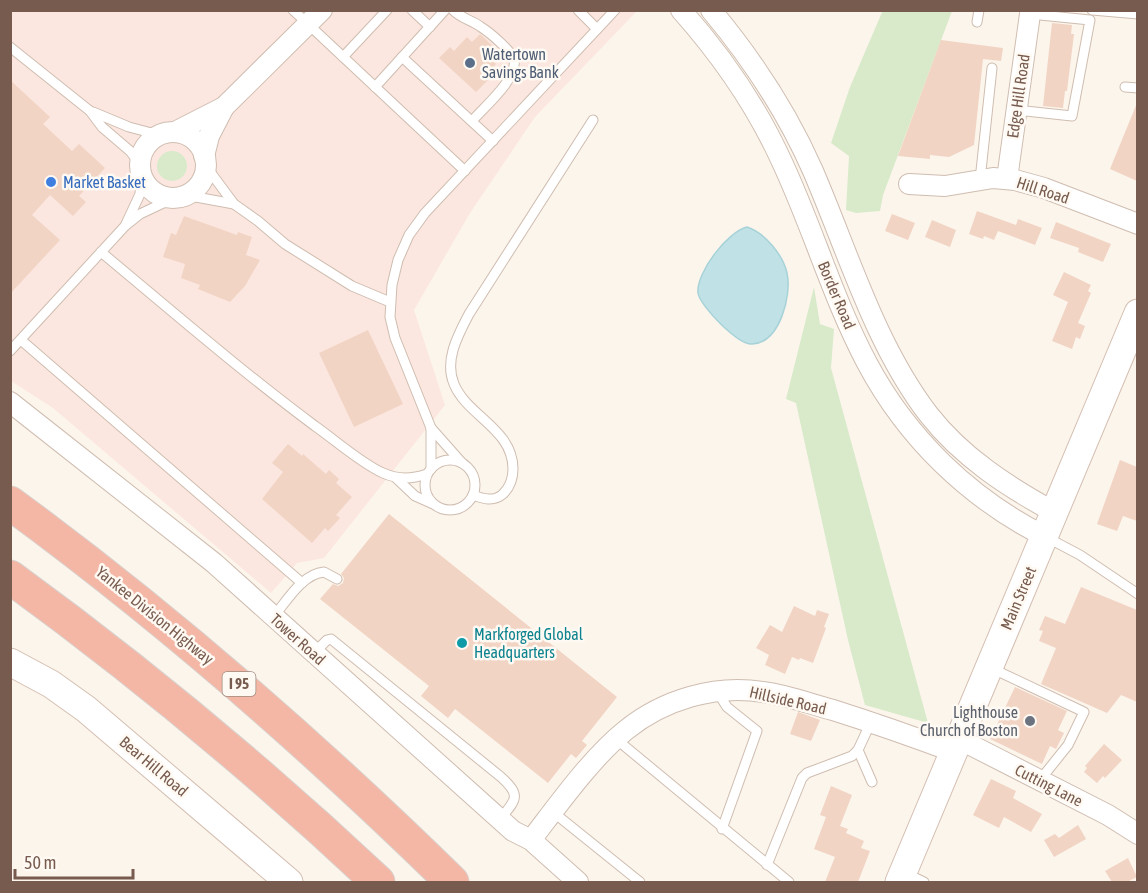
<svg xmlns="http://www.w3.org/2000/svg" width="1148" height="893" viewBox="0 0 1148 893" font-family="'Asap Condensed',sans-serif">
	<rect width="100%" height="100%" fill="#fcf5ec"/>
	<path fill="#fce7e0" d="M10 11H637L535 117 470 213 414 310 445 405 324 558 297 563 271 593 53 408 11 381Z"/>
	<g fill="#d8eaca">
		<path d="M883 10 952 11 883 195 880 211 856 213 846 210 849 156 831 143 850 87Z"/>
		<circle cx="172" cy="166" r="15"/>
		<path d="M814 287 820 324 834 329 831 368 928 723 865 705 848 640 796 403 786 399Z"/>
	</g>
	<path fill="#c0e2e6" stroke="#a6d2d8" stroke-width="1.5" d="M747 227C765 233 783 255 787 273 792 295 780 343 752 344 738 345 700 306 698 293 696 273 727 232 747 227Z"/>
	<g fill="#f1d4c4">
		<path d="M1052 23 1072 25 1071 34H1074L1067 91H1065L1063 108 1043 106Z"/>
		<path d="M480 34 501 54 494 62 496 64 484 77 488 80 476 92 439 58 450 47 454 51 467 37 472 42Z"/>
		<path d="M941 40 1003 48 1001 61 983 59 974 145 949 157 930 155V159L898 156Z"/>
		<path d="M10 80 50 117 43 124 72 151 79 144 105 168 79 196 86 202 73 216 50 195 32 215 60 240 10 294Z"/>
		<path d="M1137 103V181L1110 169Z"/>
		<path d="M977 211 1016 225 1018 219 1042 228 1035 245 998 231 994 240 984 236 983 239 969 234Z"/>
		<path d="M892 214 915 223 908 240 885 231Z"/>
		<path d="M184 216 237 235 238 232 252 237 246 255 260 260 245 286 230 302 198 289 200 285 181 278 185 264 163 257 171 233 176 235Z"/>
		<path d="M932 220 956 230 950 247 925 237Z"/>
		<path d="M1056 222 1111 244 1103 262 1078 252 1079 248 1050 238Z"/>
		<path d="M1064 272 1091 285 1088 291 1091 293 1078 323 1085 326 1080 339 1076 337 1072 349 1052 341 1068 302 1053 295Z"/>
		<path d="M368 330 403 404 354 427 319 353Z"/>
		<path d="M288 444 302 456 303 454 326 474 329 470 339 479 336 483 352 497 336 515 340 518 328 531 325 528 312 543 262 499 283 472 272 463Z"/>
		<path d="M1120 460 1137 467V521L1123 516 1117 531 1097 524Z"/>
		<path d="M389 514 617 697 582 741 587 745 576 758 571 754 548 783 455 709 448 718 421 696 429 686 320 599 333 584 338 586 343 583 344 578 341 574Z"/>
		<path d="M1081 587 1137 610V702L1121 695 1107 713 1041 684 1056 648 1039 641 1043 631 1039 630 1045 616 1065 624Z"/>
		<path d="M794 606 815 616 817 610 829 614 824 627 826 628 813 663 800 658 799 660 792 657 785 674 765 665 769 655 756 648 770 625 782 632Z"/>
		<path d="M1015 687 1067 711 1058 730 1064 733 1056 749 1050 746 1042 764 990 739Z"/>
		<path d="M798 712 820 720 811 741 790 734Z"/>
		<path d="M1104 744 1122 760 1105 778 1103 776 1097 783 1084 772 1087 768 1085 766Z"/>
		<path d="M991 779 1016 791 1013 798 1042 814 1031 832 1004 817 999 828 973 815Z"/>
		<path d="M831 786 852 795 840 826 848 829 846 833 864 841 861 848 870 851 858 882H825L835 857 814 849 826 817 820 815Z"/>
		<path d="M1078 825 1086 839 1054 857 1044 840 1055 834 1059 838Z"/>
		<path d="M1128 858 1137 877 1127 882H1112L1105 871Z"/>
	</g>
	<g fill="none" stroke-linecap="round" stroke-linejoin="round">
		<g stroke="#cfbdb0" stroke-width="11">
			<g id="lane">
				<path d="M293 10 465 171"/>
				<path d="M412 10 430 27"/>
				<path d="M453 10C462 19 472 20 481 27 489 32 512 51 514 60 518 79 483 108 472 121"/>
				<path d="M578 10 597 29"/>
				<path d="M1092 10 1138 14"/>
				<path d="M977 22 979 10"/>
				<path d="M10 47 90 111 102 127 130 151 140 164"/>
				<path d="M343 57 387 10"/>
				<path d="M402 57 493 141"/>
				<path d="M375 87 445 10"/>
				<path d="M1125 87 1138 88"/>
				<path d="M1016 110 1072 116 1090 20 1030 14"/>
				<path d="M93 112 129 127 159 135"/>
				<path d="M205 165 234 204 258 221 285 244 352 286 390 302"/>
				<path d="M980 180 992 68"/>
				<path d="M185 195 234 204"/>
				<path d="M126 224 140 194 141 174"/>
				<path d="M101 252C172 311 241 371 315 426 335 440 362 464 383 473 399 480 412 479 427 474"/>
				<path d="M21 340 302 583"/>
				<path d="M10 351 125 226 140 214 176 197"/>
				<circle cx="450" cy="485" r="25"/>
				<path d="M462 463 431 428 395 338 390 317 392 285 398 260 409 235 425 213 615 10"/>
				<path d="M431 469V428"/>
				<path d="M396 478 415 496 433 504"/>
				<path d="M473 495C483 499 494 502 503 494 510 487 513 478 513 469 513 429 467 416 454 384 444 360 458 335 469 314L593 120"/>
				<path d="M1046 537 1080 555 1138 594"/>
				<path d="M274 616C287 601 302 574 324 572L337 579"/>
				<path d="M314 653 327 640 331 639 501 777C522 796 516 800 499 820"/>
				<path d="M991 668 1084 712 1068 745 1040 780"/>
				<path d="M717 691 727 707 757 731 722 829"/>
				<path d="M616 739 789 882"/>
				<path d="M858 750 872 782"/>
				<path d="M553 812 640 882"/>
				<path d="M767 865 802 778 807 773 852 756 858 750 871 722"/>
				<path d="M905 873 924 882"/>
			</g>
		</g>
		<g stroke="#cfbdb0" stroke-width="22">
			<g id="street">
				<path d="M681 10C721 55 757 107 782 162 813 228 833 299 867 363 907 438 969 498 1044 536"/>
				<path d="M711 10C752 59 787 112 813 171 848 252 875 345 929 415 962 457 1008 487 1054 512"/>
				<path d="M175 132 224 107 322 10"/>
				<circle cx="173" cy="165" r="33"/>
				<path d="M204 156 209 136 224 107"/>
				<path d="M1007 179 1030 14"/>
				<path d="M909 184 945 186 993 178 1015 180 1044 188 1138 224"/>
				<path d="M10 402 214 563 513 831 531 840 578 882"/>
				<path d="M959 739 1108 815 1138 834"/>
				<path d="M531 840C558 805 592 757 626 730 663 700 715 684 763 692 787 695 810 704 833 710 874 723 914 737 954 752"/>
			</g>
		</g>
		<g stroke="#d4bfb1" stroke-width="29">
			<g id="secondary">
				<path d="M10 662 51 684 86 709 289 882"/>
				<path d="M899 882 1138 313"/>
			</g>
		</g>
		<g stroke="#d9d1cd" stroke-width="35">
			<g id="highway">
				<path d="M10 503C167 618 313 746 452 882"/>
				<path d="M10 577C139 671 262 773 378 882"/>
			</g>
		</g>
		<use href="#lane" stroke="#fff" stroke-width="9"/>
		<use href="#street" stroke="#fff" stroke-width="20"/>
		<use href="#secondary" stroke="#fff" stroke-width="27"/>
		<use href="#highway" stroke="#f4b6a5" stroke-width="33"/>
	</g>
	<circle fill="#5c6f8a" stroke="#fef9f2" stroke-width="2" cx="470" cy="63" r="6"/>
	<circle fill="#3f7fe0" stroke="#fef9f2" stroke-width="2" cx="51" cy="182" r="6"/>
	<circle fill="#0f9aa8" stroke="#fef9f2" stroke-width="2" cx="462" cy="643" r="6"/>
	<circle fill="#6b7280" stroke="#fef9f2" stroke-width="2" cx="1030" cy="721" r="6"/>
	<g text-anchor="middle" stroke-width="5" stroke-linejoin="round" paint-order="stroke">
		<rect fill="#fef9f2" stroke="#a08a7f" stroke-width="1.5" x="222.5" y="672" width="33" height="24" rx="4.5"/>
		<g font-size="15" font-weight="bold" fill="#775b4e">
			<text x="239" y="689">I 95</text>
		</g>
		<g font-size="16" fill="#4e5e75" stroke="#fef9f2" text-anchor="start">
			<text x="482" y="60">Watertown<tspan x="482" dy="18">Savings Bank</tspan></text>
		</g>
		<g font-size="16" fill="#775b4e" stroke="#fef9f2">
			<text transform="translate(1018 96) rotate(-82)" y="6">Edge Hill Road</text>
			<text transform="translate(1043 190) rotate(18)" y="6">Hill Road</text>
			<text transform="translate(837 295) rotate(67)" y="6">Border Road</text>
			<text transform="translate(1018 598) rotate(-67)" y="6">Main Street</text>
			<text transform="translate(155 615) rotate(39)" y="6">Yankee Division Highway</text>
			<text transform="translate(298 639) rotate(42)" y="6">Tower Road</text>
			<text transform="translate(788 700) rotate(13)" y="6">Hillside Road</text>
			<text transform="translate(154 766) rotate(40)" y="6">Bear Hill Road</text>
			<text transform="translate(1049 785) rotate(27)" y="6">Cutting Lane</text>
		</g>
		<g font-size="16" fill="#366cbe" stroke="#fef9f2" text-anchor="start">
			<text x="63" y="188">Market Basket</text>
		</g>
		<g font-size="16" fill="#0d838f" stroke="#fef9f2" text-anchor="start">
			<text x="474" y="640">Markforged Global<tspan x="474" dy="18">Headquarters</tspan></text>
		</g>
		<g font-size="16" fill="#5b616d" stroke="#fef9f2" text-anchor="end">
			<text x="1018" y="718">Lighthouse<tspan x="1018" dy="18">Church of Boston</tspan></text>
		</g>
	</g>
	<rect width="1148" height="893" fill="none" stroke="#775b4e" stroke-width="24"/>
	<path d="M15 869v9h118v-9" fill="none" stroke="#775b4e" stroke-width="3"/>
	<text x="24" y="869" font-size="18" fill="#775b4e" stroke="#fef9f2" stroke-width="4.5" paint-order="stroke">50 m</text>
</svg>
